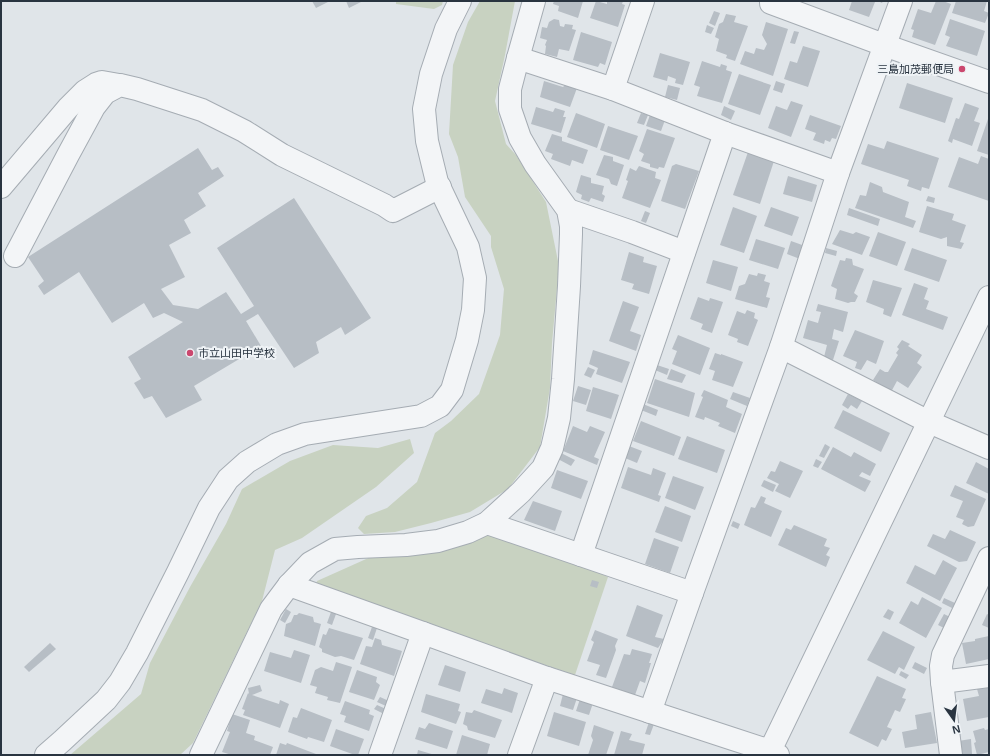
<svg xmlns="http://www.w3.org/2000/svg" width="990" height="756" viewBox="0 0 990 756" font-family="Arial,'Noto Sans JP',sans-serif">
	<rect width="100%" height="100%" fill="#e0e5e9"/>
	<g fill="#c8d2c1">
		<path d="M396 1H443L442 5 434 9 396 4Z"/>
		<path d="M480 1H515L505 55 495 101 506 144 516 155 546 202 559 266 552 343 550 388 540 447 508 489 470 512 431 523 395 532 364 534 358 528 366 516 387 508 417 482 435 433 451 421 479 394 500 335 504 289 491 247V236L465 197 458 157 449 134 453 65 468 22Z"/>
		<path d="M410 439 414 453 376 487 302 538 275 550 262 601 193 743 180 755H70L141 694 150 663 190 587 226 524 242 489 290 461 333 445 378 448Z"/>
		<path d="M486 534 579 563 608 577 575 675 315 588 317 581 384 551Z"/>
	</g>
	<g fill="#b7bec5">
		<path d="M312 1H330L316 8Z"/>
		<path d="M346 1H363L349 8Z"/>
		<path d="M554 1H583L578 18 558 11 559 6 553 4Z"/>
		<path d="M596 1 607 4V1H623L622 4 625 5 618 27 590 18Z"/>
		<path d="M852 1H883L882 3 878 1 875 2 869 17 849 10Z"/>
		<path d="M936 1H943L951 4 935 45 912 37 914 30 911 29 918 9 931 13Z"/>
		<path d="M956 1H987L984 11 989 13 985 23 952 13Z"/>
		<path d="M714 11 720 13 715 26 709 23Z"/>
		<path d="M726 14 736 16 734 22 748 26 735 61 726 58 727 55 716 51 719 39 715 37 719 24 723 22Z"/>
		<path d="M554 19 559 20 560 26 564 27 565 24 573 25 572 29 576 30 569 51 559 49 557 57 545 54 546 46 545 45 547 40 540 38 542 27 547 28 549 22Z"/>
		<path d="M950 19 985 31 977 56 946 46 950 37 945 35Z"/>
		<path d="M766 22 788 29 773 76 740 64 745 51 754 54 756 48 764 50 767 44 762 35Z"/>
		<path d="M707 25 714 28 711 34 705 32Z"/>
		<path d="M794 31 799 32 795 44 790 43Z"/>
		<path d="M581 32 612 42 605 65 600 63 598 67 573 60Z"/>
		<path d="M803 46 820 51 808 87 784 79 790 61 797 63Z"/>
		<path d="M660 53 690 62 683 85 675 83 676 79 668 76 667 81 653 77Z"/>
		<path d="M702 61 720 67 721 64 727 66 726 70 732 72 722 103 697 96 700 87 694 85Z"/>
		<path d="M739 74 771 85 760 115 728 104Z"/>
		<path d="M544 81 563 87 566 84 577 88 570 107 540 97Z"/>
		<path d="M776 81 785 84 782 93 773 90Z"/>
		<path d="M907 83 953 98 945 123 899 108Z"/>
		<path d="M668 85 680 88 677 100 665 97Z"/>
		<path d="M791 101 803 105 791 137 768 128 776 106 787 110Z"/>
		<path d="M965 103 979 108 974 121 980 123 972 146 953 139 952 143 948 141 956 118 959 119Z"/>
		<path d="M724 106 735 111 731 120 721 115Z"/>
		<path d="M536 107 553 112 555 108 565 111 563 117H566L561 133 531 124Z"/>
		<path d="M576 113 605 124 597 148 567 137Z"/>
		<path d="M641 113 648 115 644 125 637 123Z"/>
		<path d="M650 115 665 120 661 131 646 126Z"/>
		<path d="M810 115 841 126 836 139 832 138 830 142 825 140 824 144 813 140 816 133 805 129Z"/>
		<path d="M989 116V155L977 151Z"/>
		<path d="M608 126 638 136 629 160 600 150Z"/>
		<path d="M647 129 675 138 664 168 659 167 658 169 650 167V164L641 161 644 154 639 151Z"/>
		<path d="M552 134 562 137V141L588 150 583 164 572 160 570 166 551 159 553 154 545 151Z"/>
		<path d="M887 141 939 158 929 189 922 187 921 191 907 186 909 180 861 164 868 144 884 149Z"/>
		<path d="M198 148 212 170 218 167 224 176 198 193 206 206 184 220 191 233 169 245 185 277 161 289 173 305 198 309 226 292 241 314 254 306 217 248 294 198 371 318 345 335 341 327 316 342 319 353 294 368 258 314 246 321 261 346 194 386 202 400 166 418 152 396 144 399 134 383 141 379 128 357 183 322 164 313 153 318 144 303 112 323 79 272 44 295 38 286 44 281 28 257Z"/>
		<path d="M748 152 774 161 760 204 733 195Z"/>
		<path d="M604 155 613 157V161L624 165 617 186 611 184 609 179 596 175Z"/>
		<path d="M981 156 989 159V201L948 187 959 157 978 164Z"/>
		<path d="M676 164 699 171 685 209 661 201 672 166Z"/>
		<path d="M639 166 656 172 655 178 661 180 650 208 622 198 628 181 626 180 630 168 636 171Z"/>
		<path d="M581 175 591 178V183L604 186 602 194 605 196 603 202 591 198 589 202 581 199 582 195 576 192Z"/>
		<path d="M788 176 817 185 812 202 783 194Z"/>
		<path d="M870 182 882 187 883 192 909 202 905 217 916 221 913 228 855 208 860 195 866 196Z"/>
		<path d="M928 196 935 198 934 203 926 201Z"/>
		<path d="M927 206 954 214 952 220 966 225 960 242 964 243 961 249 947 246V237L941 239 919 232Z"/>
		<path d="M733 207 757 216 744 253 720 245Z"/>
		<path d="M771 207 799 217 792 236 764 226Z"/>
		<path d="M849 208 880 219 878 226 847 215Z"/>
		<path d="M645 211 650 213 646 223 641 221Z"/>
		<path d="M840 230 853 234 856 232 870 237 862 255 832 244Z"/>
		<path d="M878 232 906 242 897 266 869 256Z"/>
		<path d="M756 239 785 248 778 269 749 260Z"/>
		<path d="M791 241 805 246 800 259 787 254Z"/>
		<path d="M826 248 837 251 836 256 825 253Z"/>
		<path d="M912 248 947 260 939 282 904 270Z"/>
		<path d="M629 252 644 257 643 262 657 266 649 294 632 289 634 284 621 280Z"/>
		<path d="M846 258 852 259 853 265 864 269 854 293 858 296 855 302H851L848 303 835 299 837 289 831 286 840 260 845 261Z"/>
		<path d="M713 260 738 267 731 291 706 283Z"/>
		<path d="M758 273 766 275 764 281 770 283 766 297 770 298 767 308 735 299 739 286 745 284 749 274 757 276Z"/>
		<path d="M873 280 902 288 891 317 883 314 884 309 866 302Z"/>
		<path d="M914 283 928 288 924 299 929 301 926 309 948 317 943 330 902 315Z"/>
		<path d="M698 297 709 301 710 298 723 302 712 333 701 329 703 324 690 319Z"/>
		<path d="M623 301 639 307 630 331 641 335 636 351 609 341Z"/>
		<path d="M818 304 848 312 843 332 834 329 832 339 839 341 833 360 824 357 827 345 803 338 808 320 818 323 821 312 816 311Z"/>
		<path d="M747 310 755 313 754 318 758 320 748 346 737 342 738 339 728 335 737 311 745 314Z"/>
		<path d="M855 330 884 341 876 364 867 360 861 370 855 368 857 362 843 356Z"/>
		<path d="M678 335 710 348 700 375 672 364 677 351 672 349Z"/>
		<path d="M902 340 910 344 908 346 922 355 917 363 922 367 908 388 897 381 891 392 873 380 880 369 885 372H888L898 355 896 353 899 349 897 347Z"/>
		<path d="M593 350 630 362 622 383 596 374 598 368 589 364Z"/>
		<path d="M715 353 721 355V354L743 362 733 387 712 380 715 371 709 369Z"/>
		<path d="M657 365 669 369 667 375 655 370Z"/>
		<path d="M588 367 595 370 591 378 584 375Z"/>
		<path d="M671 369 686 375 682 383 667 379Z"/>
		<path d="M655 379 695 393 689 417 647 403Z"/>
		<path d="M578 386 591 390 586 405 573 401Z"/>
		<path d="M593 387 619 395 611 419 586 411Z"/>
		<path d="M704 390 728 400 726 407 742 414 735 433 718 426 720 423 705 417 704 420 695 417 703 397 701 396Z"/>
		<path d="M733 392 750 398 747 406 730 399Z"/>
		<path d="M848 394 862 401 857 409 851 405 848 409 842 405Z"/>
		<path d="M643 404 658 410 656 416 641 410Z"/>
		<path d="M843 410 890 433 881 452 834 428Z"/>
		<path d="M641 421 681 437 674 456 633 441Z"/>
		<path d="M573 426 587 432 590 426 605 432 594 457 599 459 597 465 563 451Z"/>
		<path d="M687 436 725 450 717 473 678 459Z"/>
		<path d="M825 444 830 447 824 458 819 456Z"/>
		<path d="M629 446 642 451 637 463 625 458Z"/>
		<path d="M833 447 851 457 854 452 876 464 870 476 862 472 859 476 871 481 865 492 821 469Z"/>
		<path d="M561 453 575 460 571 466 558 459Z"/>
		<path d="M816 459 822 462 818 468 813 466Z"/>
		<path d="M780 461 803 471 790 498 775 491 779 484 767 478 771 471 775 472Z"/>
		<path d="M976 462 989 469V494L966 483Z"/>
		<path d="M628 467 651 475 653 468 666 473 658 495 661 496 659 502 621 488Z"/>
		<path d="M557 470 588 481 581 499 551 488Z"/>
		<path d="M673 476 704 487 695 510 665 498Z"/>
		<path d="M764 480 776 485 773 492 761 486Z"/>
		<path d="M955 485 986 499 974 526 968 527 962 524 964 520 956 517 963 501 950 496Z"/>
		<path d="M761 496 766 498 764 503 782 511 771 537 744 525 751 507 755 508Z"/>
		<path d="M533 501 562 511 555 531 524 520Z"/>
		<path d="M665 506 691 516 682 542 655 532Z"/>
		<path d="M733 521 740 524 738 529 731 526Z"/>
		<path d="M794 525 827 539 824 546 830 548 826 555 830 557 826 567 778 545 786 528 791 530Z"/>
		<path d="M950 530 976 542 967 561 959 562 927 546 933 534 945 539Z"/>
		<path d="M654 538 679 547 670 573 645 564Z"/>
		<path d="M943 560 957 568 940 601 906 583 915 565 935 575Z"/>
		<path d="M592 580 599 582 597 588 590 586Z"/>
		<path d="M922 597 942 608 926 638 899 623 911 601 918 605Z"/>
		<path d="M944 598 955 603 952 608 942 603Z"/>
		<path d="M637 605 663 615 655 637 664 639 658 648 626 636Z"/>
		<path d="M286 609 291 612 285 623 280 620Z"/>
		<path d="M888 609 894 612 890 620 883 617Z"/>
		<path d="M331 612 336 614 332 625 327 623Z"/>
		<path d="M299 613 313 617 314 622 321 624 315 646 284 636 286 624 291 622 294 615H297Z"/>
		<path d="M944 614 950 617 944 628 938 625Z"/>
		<path d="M987 614 989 615V628L982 625Z"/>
		<path d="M372 627 377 628 373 640 368 638Z"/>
		<path d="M329 628 363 638 354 660 341 656 335 657 322 652V649L319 647 323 634 326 635Z"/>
		<path d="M595 630 618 639 615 646 616 650 606 678 596 675 600 665 587 661 594 642 591 640Z"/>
		<path d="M883 631 915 647 904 670 899 667 895 674 867 660Z"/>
		<path d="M989 636V659L966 664 962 643 975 641V639Z"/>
		<path d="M375 638 381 640 382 645 402 651 394 676 360 664 366 646 372 647Z"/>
		<path d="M50 643 56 649 29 672 24 667Z"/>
		<path d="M632 649 652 654 649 663H651L645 683 640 681 635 695 612 687 624 654 630 655Z"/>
		<path d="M294 650 310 655 301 683 264 671 270 652 291 658Z"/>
		<path d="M336 662 352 667 340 703 327 700 328 697 315 693 317 687 310 685 315 670 321 667 333 671Z"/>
		<path d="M915 662 927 668 924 674 912 668Z"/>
		<path d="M445 665 466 672 460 692 438 685Z"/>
		<path d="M357 670 377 677 376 682 380 685 374 700 349 692Z"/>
		<path d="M901 671 909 675 906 679 899 675Z"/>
		<path d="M877 676 906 689 902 698 906 699 900 712 895 710 887 727 892 729 886 741 882 739 878 747 849 733Z"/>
		<path d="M260 685 262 691 252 695 279 704 280 700 289 704 280 728 243 715 245 710 242 709 248 693 249 694 248 688Z"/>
		<path d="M504 688 518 693 512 713 481 703 486 689 502 694Z"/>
		<path d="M988 688 989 695V717L967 721 963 699 979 696 977 689Z"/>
		<path d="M426 694 460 704 458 711 461 712 456 724 421 712Z"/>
		<path d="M563 694 577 698 573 710 560 706Z"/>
		<path d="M380 697 389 701 386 706 377 702Z"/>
		<path d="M580 699 593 703 589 715 576 711Z"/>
		<path d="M345 701 370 710 369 714 374 716 369 731 344 722 346 716 340 714Z"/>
		<path d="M377 705 386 709 384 714 374 709Z"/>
		<path d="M301 708 332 720 324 742 308 737 307 739 288 732 293 717 297 718Z"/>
		<path d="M474 710 502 720 495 738 468 730 467 726 463 724 466 712 472 713Z"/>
		<path d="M554 712 586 722 579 746 547 736Z"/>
		<path d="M931 712 937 743 905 748 902 732 917 729 915 715Z"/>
		<path d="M232 714 250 720 246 733 255 736 254 740 273 747 270 755H232L222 752 230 732 227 731Z"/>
		<path d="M649 722 654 724 650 735 645 734Z"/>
		<path d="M429 723 453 731 447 749 415 739 419 727 425 729Z"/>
		<path d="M594 725 614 732 606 755H588L593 740 591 736Z"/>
		<path d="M984 728 985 730 989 729V752L977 755 974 743 976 742 973 731Z"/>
		<path d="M336 729 364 739 358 755H355L330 746Z"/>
		<path d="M621 731 632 734 629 740 645 744 642 755H614Z"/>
		<path d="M462 735 490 744 487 755H456Z"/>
		<path d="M971 739 972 754 960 755 958 741Z"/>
		<path d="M280 743 286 745 287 743 316 754V755H276Z"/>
		<path d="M418 750 435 755H417Z"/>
	</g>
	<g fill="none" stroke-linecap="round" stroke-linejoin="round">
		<g stroke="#a5acb3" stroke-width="24">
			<g id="minor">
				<path d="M771 1V3L884 45 989 82"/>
				<path d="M518 58 613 89 725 133 838 173"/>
				<path d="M613 89 643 1"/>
				<path d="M1 187 68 108 85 91 96 84 102 82 119 85"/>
				<path d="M568 210 632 232 684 252"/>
				<path d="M15 256 68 155 94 107 105 93 120 85 137 89 202 110 244 131 282 155 384 205 393 211 440 187"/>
				<path d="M781 347 929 422 989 448"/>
				<path d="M487 523 692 593"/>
				<path d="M581 555 725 133"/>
				<path d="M289 585 423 633 547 678 733 739 770 751 778 755"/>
				<path d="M942 682 989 676"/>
				<path d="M650 712 692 593 781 347 838 173 901 1"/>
				<path d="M46 755 62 741 106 700 120 682 137 653 178 572 209 508 228 479 247 462 277 444 305 434 421 416 440 406 452 390 467 340 473 310 475 278 468 247 437 182 427 141 424 109 431 74 446 29 460 1"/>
				<path d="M201 755 271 609 289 585 310 563 335 549 358 547 406 545 438 541 468 532 487 523 521 492 543 468 552 448 559 418 563 379 569 286 571 234V226L568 210 535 164 520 138 510 109V89L518 58 534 1"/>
				<path d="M380 755 423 633"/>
				<path d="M519 755 547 678"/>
				<path d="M768 755 989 297"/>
				<path d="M951 755 942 682 941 666 943 655 989 558"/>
			</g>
		</g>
		<use href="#minor" stroke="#f3f5f7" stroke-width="22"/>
	</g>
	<g fill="#cb476e" stroke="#eff3f6" stroke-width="1.5">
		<circle cx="962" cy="69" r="4"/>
		<circle cx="190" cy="353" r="4"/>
	</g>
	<g text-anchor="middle" stroke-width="4" stroke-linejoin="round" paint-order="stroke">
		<g font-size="11" fill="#293440" stroke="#eff3f6" text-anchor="end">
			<text x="954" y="73">三島加茂郵便局</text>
			<text x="198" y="357" text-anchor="start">市立山田中学校</text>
		</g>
	</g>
	<rect width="990" height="756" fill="none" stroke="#293440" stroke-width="4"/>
	<g transform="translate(954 720) rotate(166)" stroke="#eff3f6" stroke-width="3" paint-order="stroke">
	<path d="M0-3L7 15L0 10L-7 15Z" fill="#293440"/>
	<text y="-6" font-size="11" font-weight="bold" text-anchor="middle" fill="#293440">N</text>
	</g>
</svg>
